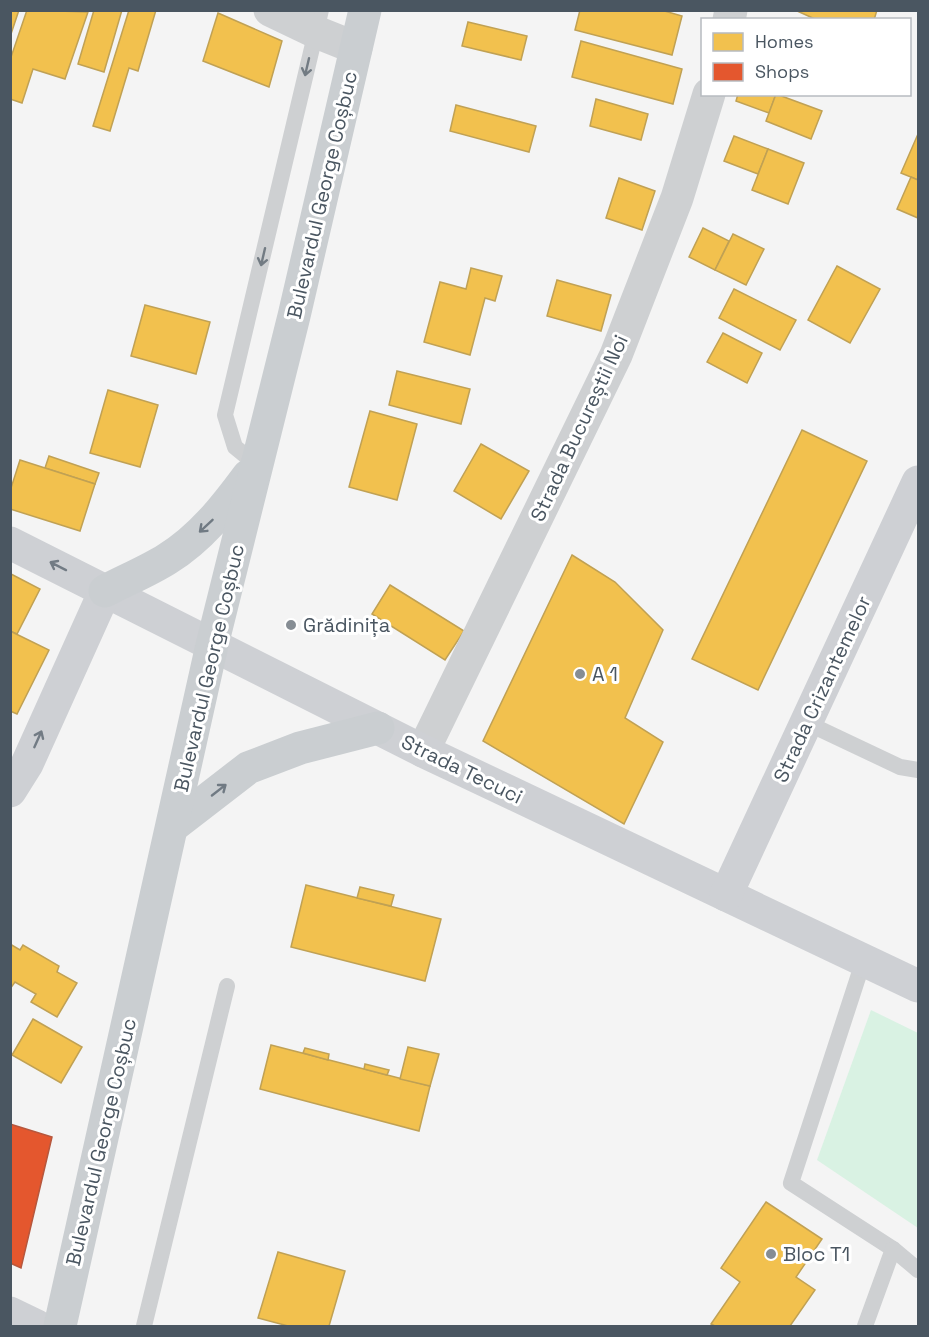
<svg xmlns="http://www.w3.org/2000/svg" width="929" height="1337" viewBox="0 0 929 1337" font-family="'Space Grotesk',sans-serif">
	<rect width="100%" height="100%" fill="#f4f4f4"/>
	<path fill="#d9f2e3" d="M871 1010 918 1033V1228L817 1160Z"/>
	<g fill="#f2c14e" stroke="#c0a154" stroke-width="1.5">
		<path d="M10 10H19L10 37Z"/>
		<path d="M27 10 88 12 65 79 33 69 22 103 10 99V60Z"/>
		<path d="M94 10H122L104 72 78 64Z"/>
		<path d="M129 10H156L138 71 129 68 110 131 93 126Z"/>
		<path d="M580 10H661L682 16 672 55 575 30Z"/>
		<path d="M795 10H877L874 20H817Z"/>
		<path d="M218 13 282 41 269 87 203 61Z"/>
		<path d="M468 22 527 36 521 60 462 46Z"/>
		<path d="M581 41 682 69 673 104 572 77Z"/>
		<path d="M738 94H776L769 113 736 101Z"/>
		<path d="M776 94 822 111 811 139 766 121Z"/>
		<path d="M596 99 648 114 641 140 590 126Z"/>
		<path d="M456 105 536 126 529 152 450 131Z"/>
		<path d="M918 134V180L901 173Z"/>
		<path d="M734 136 768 149 758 174 724 161Z"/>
		<path d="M768 149 804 163 788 204 752 190Z"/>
		<path d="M911 177 918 180V218L897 209Z"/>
		<path d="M619 178 655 191 642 230 606 218Z"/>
		<path d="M703 228 729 241 715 270 689 257Z"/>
		<path d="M733 234 764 249 746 285 715 270Z"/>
		<path d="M837 266 880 289 850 343 808 320Z"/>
		<path d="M471 268 502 276 495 301 485 298 470 355 424 342 440 282 466 289Z"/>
		<path d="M557 280 611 295 601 331 547 316Z"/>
		<path d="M734 289 796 320 780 350 719 318Z"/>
		<path d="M145 305 210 322 196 374 131 356Z"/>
		<path d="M723 333 762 353 747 383 707 362Z"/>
		<path d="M397 371 470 389 461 424 389 405Z"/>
		<path d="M108 390 158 405 140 467 90 453Z"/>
		<path d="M370 411 417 424 397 500 349 487Z"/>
		<path d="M802 430 867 461 758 690 692 659Z"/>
		<path d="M481 444 529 471 501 519 454 491Z"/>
		<path d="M49 456 99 473 95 484 45 468Z"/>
		<path d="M20 460 95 484 80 531 10 509V491Z"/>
		<path d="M572 555 615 582 663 630 625 718 663 742 624 824 483 741Z"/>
		<path d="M11 574 40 589 17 634 10 631Z"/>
		<path d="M390 585 464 631 445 660 372 614Z"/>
		<path d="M10 631 49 650 17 714 10 711Z"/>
		<path d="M306 885 441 919 425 981 291 947Z"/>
		<path d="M360 887 394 895 391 906 357 898Z"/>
		<path d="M10 944 20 950 23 945 59 966 57 972 77 983 57 1017 31 1002 36 994 15 982 10 989Z"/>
		<path d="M33 1019 82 1047 61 1083 12 1055Z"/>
		<path d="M271 1045 430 1086 419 1131 260 1089Z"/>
		<path d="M408 1047 439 1054 430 1086 400 1079Z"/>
		<path d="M305 1048 329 1054 328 1060 303 1053Z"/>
		<path d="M365 1064 389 1070 387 1075 364 1069Z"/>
		<path d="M766 1202 822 1239 796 1277 815 1290 790 1326H715L711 1324 740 1282 721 1268Z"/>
		<path d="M278 1252 345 1271 329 1326H288L258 1318Z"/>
	</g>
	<path fill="#e4572e" stroke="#b6573d" stroke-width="1.5" d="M10 1124 52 1137 21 1268 10 1263Z"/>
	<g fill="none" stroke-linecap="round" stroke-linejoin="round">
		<g stroke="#ced0d2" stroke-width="16">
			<path d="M257 465 235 447 225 415 321 10"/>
			<path d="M807 723 900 767 918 770"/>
			<path d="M864 959 791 1183 893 1249 918 1270"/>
			<path d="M144 1326 227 986"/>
			<path d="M865 1326 893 1249"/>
		</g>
		<g stroke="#ced0d2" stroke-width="33">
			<path d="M270 10 316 32 356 48"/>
			<path d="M729 20 731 10"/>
			<path d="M423 751 616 355 677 198 709 94"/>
		</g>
		<g stroke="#ced0d4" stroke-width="33">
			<path d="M10 543 423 751 918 986"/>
			<path d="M10 791 27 764 105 591"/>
			<path d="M726 895 918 482"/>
			<path d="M10 1313 37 1326"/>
		</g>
		<g stroke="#caced1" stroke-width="33">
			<path d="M105 591C126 580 148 571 167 559 201 538 225 507 248 476"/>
			<path d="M173 826 248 768 300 748 378 728"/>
			<path d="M60 1326 212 645 294 316 365 10"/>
		</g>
	</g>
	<defs><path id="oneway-shaft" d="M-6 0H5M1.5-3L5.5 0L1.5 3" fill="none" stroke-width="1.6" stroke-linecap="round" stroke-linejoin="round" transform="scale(1.5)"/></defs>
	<g stroke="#727b83">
		<use href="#oneway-shaft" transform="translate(307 67) rotate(103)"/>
		<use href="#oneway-shaft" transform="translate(263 257) rotate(103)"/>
	</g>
	<g stroke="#707a83">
		<use href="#oneway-shaft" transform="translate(206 526) rotate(137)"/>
		<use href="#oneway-shaft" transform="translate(219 790) rotate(-38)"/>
	</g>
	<g stroke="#727b84">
		<use href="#oneway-shaft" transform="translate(58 566) rotate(-153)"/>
		<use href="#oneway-shaft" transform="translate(38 739) rotate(-66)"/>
	</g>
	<g fill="#868d94" stroke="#fff" stroke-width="2">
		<circle cx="291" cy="625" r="6"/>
		<circle cx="580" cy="674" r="6"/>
		<circle cx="771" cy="1254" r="6"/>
	</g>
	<g text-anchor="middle" stroke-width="6" stroke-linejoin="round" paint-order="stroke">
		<g font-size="20" fill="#4a5661" stroke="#fff">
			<text transform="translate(322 195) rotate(-77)" y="7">Bulevardul George Coșbuc</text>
			<text transform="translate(579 428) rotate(-65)" y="7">Strada Bucureștii Noi</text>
			<text transform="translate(209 668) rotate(-77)" y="7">Bulevardul George Coșbuc</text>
			<text transform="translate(822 689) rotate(-65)" y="7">Strada Crizantemelor</text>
			<text transform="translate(462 769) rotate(26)" y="7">Strada Tecuci</text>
			<text transform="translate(101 1142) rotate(-77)" y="7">Bulevardul George Coșbuc</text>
		</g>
		<g font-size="20" fill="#4a5661" stroke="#fff" text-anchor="start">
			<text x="303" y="632">Grădinița</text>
			<text x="592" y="681">A 1</text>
			<text x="783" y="1261">Bloc T1</text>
		</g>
	</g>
	<rect width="929" height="1337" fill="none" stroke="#4a5661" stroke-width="24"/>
	<rect x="701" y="18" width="210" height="78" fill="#ffffff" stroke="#b7bbc0" stroke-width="1.5"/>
	<rect x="713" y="33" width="30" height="18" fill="#f2c14e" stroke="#b7bbc0" stroke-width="1.5"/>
	<text x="755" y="48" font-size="18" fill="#4a5661">Homes</text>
	<rect x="713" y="63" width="30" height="18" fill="#e4572e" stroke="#b7bbc0" stroke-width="1.5"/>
	<text x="755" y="78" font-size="18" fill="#4a5661">Shops</text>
</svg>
